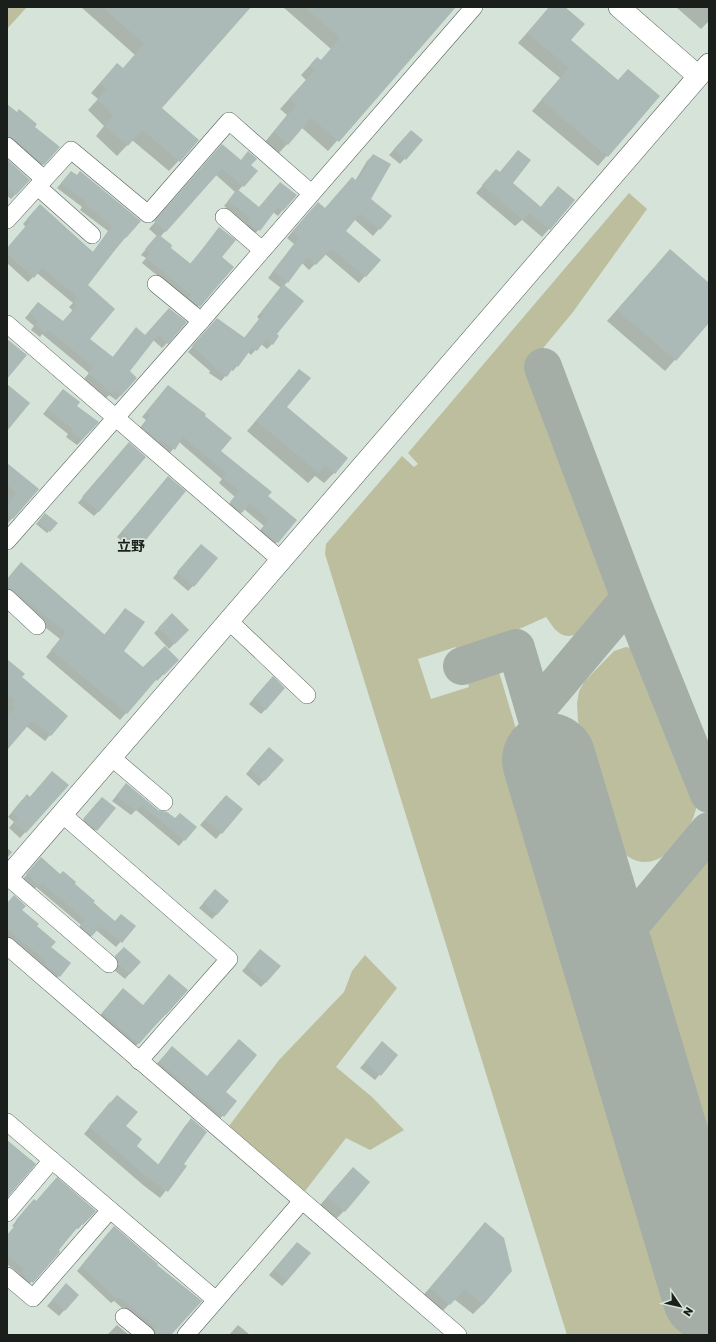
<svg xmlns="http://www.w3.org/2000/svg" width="716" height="1342" viewBox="0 0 716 1342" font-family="'Golos Text','Noto Sans JP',sans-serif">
	<rect width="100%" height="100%" fill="#d6e3d9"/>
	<g fill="#bcbe9e">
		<path d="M7 7H27L7 29Z"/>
		<path d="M629 193 647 209 573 312 530 364 607 560C609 571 612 582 610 593 606 611 577 648 558 632 553 628 550 622 546 617L492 641 458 653 456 647 418 659 431 699 469 687 468 683 499 672 697 1335H567L325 554 326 544 402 456 414 467 418 464 408 453Z"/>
		<path d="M626 647 636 649 646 659 698 794C698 835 646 895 614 840L578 721 577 704 579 691 585 681 614 651Z"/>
		<path d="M709 857V1157L648 954 650 930Z"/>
		<path d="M365 955 397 988 336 1067 372 1097 404 1130 370 1150 346 1138 305 1191 229 1126 279 1060 344 992 352 971Z"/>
	</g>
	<g fill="#0003">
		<path d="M81 7H249L160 108 198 140 169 171 132 140 117 156 96 136 104 126 88 110 98 99 91 93 108 74 123 69 135 55Z"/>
		<path d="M283 7H455L328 151 302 128 278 154 265 142 287 115 280 109 306 80 301 75 317 58 321 61 331 49Z"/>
		<path d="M550 7H563L569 41 617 81 658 96 598 166 532 111 560 78 518 43Z"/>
		<path d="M676 7H709V21L701 29Z"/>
		<path d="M7 105 34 127 43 164 38 169 7 143Z"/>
		<path d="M406 136 421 140 400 164 389 155Z"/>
		<path d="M518 151 511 183 540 208 551 194 574 200 542 237 522 220 515 226 476 193 489 178 499 173Z"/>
		<path d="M216 152 241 161 256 171 238 191 259 208 280 183 282 211 278 216 273 212 254 235 244 227 246 224 224 206 235 192 216 175 160 237 169 248 190 264 215 234 221 257 233 268 194 311 187 300 142 263 146 258 141 255 157 236 149 229Z"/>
		<path d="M373 155 370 199 390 216 373 236 354 219 344 231 379 260 359 283 325 254 309 270 302 263 284 286 272 344 267 349 261 344 251 355 248 352 237 366 233 371 231 370 221 381 209 373 210 371 188 352 212 324 244 338 259 319 257 317 281 288 268 278 294 244 287 238 312 209H325L355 181 367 161Z"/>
		<path d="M7 161 16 194 11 199 7 196Z"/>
		<path d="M71 172 139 221 86 285 88 339 112 358 131 334 145 336 164 314 167 343 162 348 153 340 128 372 121 395 116 400 109 395 106 398 84 379 89 373 42 334 40 337 31 330 34 326 25 318 33 309 63 322 73 311 69 307 73 303 37 273 28 282 7 263V249L26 227 23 224 35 210 93 252 108 231 80 210 82 207 57 188Z"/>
		<path d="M670 250 709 284V321L665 371 607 321Z"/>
		<path d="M299 370 285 408 334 473 324 483 315 476 308 483 247 431Z"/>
		<path d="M63 390 82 440 77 445 66 437 68 434 43 414Z"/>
		<path d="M164 391 204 416 219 451 267 497 277 542 272 547 257 534 264 526 244 509 237 517 226 508 235 497 219 483 222 479 179 442 169 454 137 432 146 420 142 417Z"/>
		<path d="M124 449 99 511 94 516 78 503Z"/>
		<path d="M7 465 38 489 7 524Z"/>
		<path d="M163 483 184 491 134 551 117 537Z"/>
		<path d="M45 514 49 531 47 533 36 524Z"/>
		<path d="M196 550 193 586 188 591 173 578Z"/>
		<path d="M7 579 104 635 125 609 123 651 143 668 177 660 157 681 156 679 120 720 46 657 60 639 7 597Z"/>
		<path d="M172 615 188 630 169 649 154 633Z"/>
		<path d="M7 660 21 678 66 716 45 741 26 726 7 749Z"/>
		<path d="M268 682 266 709 261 714 249 704Z"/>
		<path d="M264 753 282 760 259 786 246 774Z"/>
		<path d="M52 772 67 785 20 838 9 828 14 822 8 817 22 800 29 798Z"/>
		<path d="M126 784 157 811 195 827 179 846 136 810 131 815 112 801Z"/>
		<path d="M221 801 241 809 216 839 200 825Z"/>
		<path d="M97 803 114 808 91 835 79 825Z"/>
		<path d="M7 848 12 852 7 858Z"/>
		<path d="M36 864 60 875 73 884 115 922 134 926 116 947 96 930 87 941 76 931 81 925 36 887 34 890 22 880Z"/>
		<path d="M210 896 217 914 212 919 199 908Z"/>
		<path d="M7 903 21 910 36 927 50 947 59 976 54 981 7 939Z"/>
		<path d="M119 953 140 962 125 979 114 970 111 962Z"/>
		<path d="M256 955 266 982 261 987 242 971Z"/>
		<path d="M123 989 143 1006 166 1014 132 1050 96 1020Z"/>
		<path d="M239 1040 225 1092 236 1101 216 1123 152 1069 172 1047 207 1077Z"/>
		<path d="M378 1048 397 1055 375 1080 360 1068Z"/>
		<path d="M110 1102 135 1146 158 1165 185 1126 191 1120 182 1164 185 1166 160 1198 143 1185 84 1134Z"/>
		<path d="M353 1168 344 1211 336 1219 320 1205Z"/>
		<path d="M36 1202 94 1211 78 1229 76 1228 27 1287 16 1278 19 1274 7 1264V1236L14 1227 12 1226 29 1205Z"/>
		<path d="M485 1224 483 1304 473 1314 454 1299 439 1315 420 1299Z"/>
		<path d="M109 1232 155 1265 170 1335H151L152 1334 114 1301 111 1303 77 1271Z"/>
		<path d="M292 1248 287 1281 282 1286 269 1275Z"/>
		<path d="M61 1290 78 1295 59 1316 47 1306Z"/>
		<path d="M117 1325 129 1335H107Z"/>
		<path d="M238 1325 250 1335H229Z"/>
	</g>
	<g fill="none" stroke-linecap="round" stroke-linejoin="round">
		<g stroke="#a4aea6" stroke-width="38">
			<path d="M543 367 630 598 709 794"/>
			<path d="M462 666 516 648 549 760"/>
			<path d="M535 711 630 598"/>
			<path d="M607 953 709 831"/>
		</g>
		<path stroke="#a4aea6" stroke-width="94" d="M549 760 709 1295"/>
	</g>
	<g fill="#abbab6">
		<path d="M102 7H251L162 108 199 140 180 162 142 130 128 146 105 126 113 115 97 100 107 89 100 83 117 63 123 68 144 44Z"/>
		<path d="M304 7H456L339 142 311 118 288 145 274 132 296 105 289 99 315 70 310 65 317 57 321 60 340 38Z"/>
		<path d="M549 7H565L585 24 571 40 618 80 628 69 660 96 608 157 541 100 569 68 527 33Z"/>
		<path d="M7 104 17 112 19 109 37 124 35 127 60 147 44 165 14 139 7 136Z"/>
		<path d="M411 130 423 140 406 160 394 149Z"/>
		<path d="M222 144 241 160 248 151 257 159 251 165 258 171 244 187 222 169 166 232 154 221Z"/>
		<path d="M518 150 531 160 513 183 541 207 558 186 575 200 550 230 529 213 523 220 482 185 496 169 500 172Z"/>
		<path d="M373 154 391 164 371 199 392 216 380 230 360 214 346 231 381 260 366 277 331 249 316 265 307 257 288 283 273 271 299 238 292 232 318 202 325 208 352 177 357 181Z"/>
		<path d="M7 159 30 180 16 195 7 187Z"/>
		<path d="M71 171 77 175 80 171 141 221 126 238 125 237 88 285 115 309 90 339 113 357 136 327 145 335 169 308 187 322 168 344 158 335 130 371 137 378 121 396 114 390 112 394 88 373 93 367 48 330 45 333 35 325 38 321 29 313 38 302 63 321 77 305 73 302 77 297 42 268 34 278 7 254V248L30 221 27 219 40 204 93 252 112 227 85 204 86 202 61 183Z"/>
		<path d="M280 182 297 195 283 211 278 207 260 231 248 222 250 218 228 201 237 189 259 207Z"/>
		<path d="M219 227 236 240 222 257 234 267 200 307 188 298 191 295 146 258 150 253 145 249 158 234 172 245 171 248 191 264Z"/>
		<path d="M670 249 709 283V323L676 361 617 310Z"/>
		<path d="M283 284 304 301 277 334 279 336 273 345 266 339 257 351 252 348 238 367 235 365 227 377 213 367 214 366 192 346 217 318 245 338 263 314 261 312Z"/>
		<path d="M7 339 27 355 7 379Z"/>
		<path d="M299 369 311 378 287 407 348 458 335 474 325 466 319 473 256 421Z"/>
		<path d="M7 384 30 403 7 431Z"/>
		<path d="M168 385 206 414 205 416 232 438 221 451 272 492 268 496 297 520 278 543 261 529 269 520 249 504 242 513 230 502 239 491 223 478 226 473 183 437 175 450 160 440 159 442 141 427 150 415 146 412Z"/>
		<path d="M63 389 80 402 77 406 99 422 82 440 71 431 73 429 47 409Z"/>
		<path d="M129 442 146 457 99 512 82 497Z"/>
		<path d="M7 463 39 489 13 519 7 515V506L16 493 7 485Z"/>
		<path d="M168 476 186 491 140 547 122 532Z"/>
		<path d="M45 513 58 523 50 532 38 522Z"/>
		<path d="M201 544 218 558 194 587 177 572Z"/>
		<path d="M21 562 105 635 125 608 145 622 124 651 143 667 165 646 179 660 164 675 162 673 127 714 51 650 66 632 7 586V579Z"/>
		<path d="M172 613 189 630 175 644 158 628Z"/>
		<path d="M7 659 25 674 22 677 68 716 51 736 32 721 7 750V716L15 707 12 704 15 700 7 694Z"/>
		<path d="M273 676 285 688 266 710 253 699Z"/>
		<path d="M269 747 284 760 265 781 250 769Z"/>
		<path d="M52 771 69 785 26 833 13 823 18 817 12 812 27 794 30 797Z"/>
		<path d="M126 783 158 810 167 812 175 818 180 813 197 827 185 841 141 805 136 811 116 796Z"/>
		<path d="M226 795 243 809 222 834 205 820Z"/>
		<path d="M102 797 116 808 97 831 83 819Z"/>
		<path d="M41 857 60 874 63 871 76 882 75 884 95 901 93 903 115 921 121 914 136 926 122 943 101 926 92 936 80 926 85 920 42 883 39 886 26 874Z"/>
		<path d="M215 889 229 901 217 915 203 903Z"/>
		<path d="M14 895 26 906 22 910 39 924 37 926 56 942 51 947 71 963 60 977 45 964 47 962 7 929V903Z"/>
		<path d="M124 947 141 962 130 974 119 965 115 956Z"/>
		<path d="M260 949 281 966 266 983 246 966Z"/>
		<path d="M169 974 188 990 166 1015 165 1014 139 1044 102 1013 123 988 143 1005Z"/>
		<path d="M239 1039 257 1055 226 1092 237 1101 224 1117 159 1062 172 1046 207 1076Z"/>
		<path d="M382 1041 398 1055 381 1076 365 1062Z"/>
		<path d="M117 1095 138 1112 126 1126 142 1139 137 1146 159 1165 191 1118 207 1132 184 1164 187 1166 168 1192 149 1179 89 1127Z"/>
		<path d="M7 1140 36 1164 7 1198Z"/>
		<path d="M353 1167 370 1182 345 1212 327 1197Z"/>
		<path d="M57 1177 96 1211 83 1225 81 1223 59 1250 60 1252 33 1283 21 1272 24 1269 7 1255V1235L18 1222 16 1220 34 1199 36 1201Z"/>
		<path d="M485 1222 504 1238 512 1271 483 1305 465 1289 450 1305 430 1288Z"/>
		<path d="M114 1226 158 1264 157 1265 202 1301 171 1335H156L155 1330 157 1328 119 1297 117 1299 81 1266Z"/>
		<path d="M297 1242 311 1253 287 1281 274 1270Z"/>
		<path d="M66 1283 79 1295 65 1311 52 1300Z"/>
	</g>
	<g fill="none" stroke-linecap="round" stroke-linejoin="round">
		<g stroke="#545f57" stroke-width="18">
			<g id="minor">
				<path d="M7 146 44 179"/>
				<path d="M38 187 92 235"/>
				<path d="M224 217 262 250"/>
				<path d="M7 220 71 150 148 214 229 121 311 193"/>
				<path d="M156 284 201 321"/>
				<path d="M7 324 282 561"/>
				<path d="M7 541 201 321 474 7"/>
				<path d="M7 598 37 626"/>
				<path d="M229 621 307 695"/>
				<path d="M111 757 164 802"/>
				<path d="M62 814 229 959 139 1061"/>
				<path d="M8 877 109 964"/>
				<path d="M7 946 458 1335"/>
				<path d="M7 1122 216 1300"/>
				<path d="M7 1213 52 1160"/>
				<path d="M7 1276 33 1298 110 1210"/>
				<path d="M124 1317 146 1335"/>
				<path d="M186 1335 302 1201"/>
			</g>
		</g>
		<g stroke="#545f57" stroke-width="22">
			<g id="tertiary">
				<path d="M619 7 698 76"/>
				<path d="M7 878 709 64"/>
			</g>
		</g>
		<use href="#minor" stroke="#fff" stroke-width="17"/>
		<use href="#tertiary" stroke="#fff" stroke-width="21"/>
	</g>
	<g text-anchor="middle" stroke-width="3.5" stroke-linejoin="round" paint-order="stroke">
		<g font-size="14" font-weight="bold" fill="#1a1f1b" stroke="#d6e3d9">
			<text x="131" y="551">立野</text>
		</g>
	</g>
	<rect width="716" height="1342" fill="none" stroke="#1a1f1b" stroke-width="16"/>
	<g transform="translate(680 1306) rotate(124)" stroke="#d6e3d9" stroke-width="3" paint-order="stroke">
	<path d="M0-3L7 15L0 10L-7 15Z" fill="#1a1f1b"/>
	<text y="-6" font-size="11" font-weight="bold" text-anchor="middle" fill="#1a1f1b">N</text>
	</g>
</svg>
